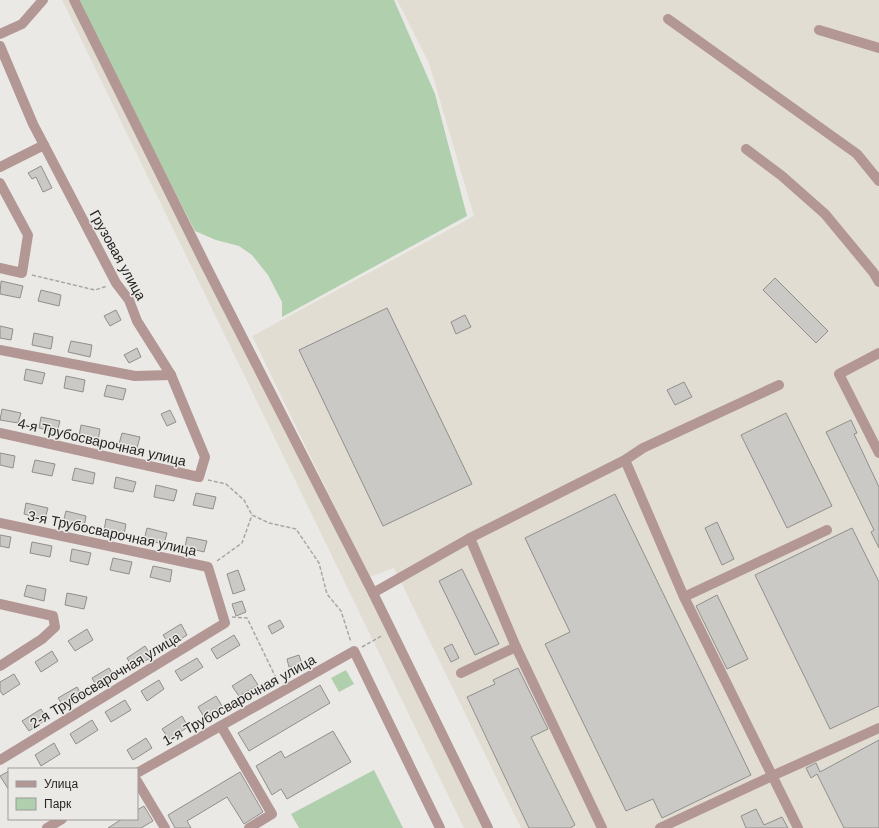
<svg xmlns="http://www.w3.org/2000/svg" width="879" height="828" viewBox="0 0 879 828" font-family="Helvetica,sans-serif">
	<rect width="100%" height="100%" fill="#ebe9e6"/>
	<g fill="#e2ddd3">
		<path d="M62 0H76L195 231 485 828H464Z"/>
		<path d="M397 0H879V828H521L394 568 369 577 252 336 474 216 429 63Z"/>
	</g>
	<g fill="#b0cfad">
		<path d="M76 0H394L435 94 467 216 282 317V302L268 275 252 255 239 246 216 240 195 231Z"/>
		<path d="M346 670 354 684 339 692 331 678Z"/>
		<path d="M374 770 403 828H299L291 814Z"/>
	</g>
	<g fill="#cac9c5" stroke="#918f8c">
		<path d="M41 166 52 188 43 192 36 177 32 179 28 173Z"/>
		<path d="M775 278 828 331 816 343 763 290Z"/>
		<path d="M1 281 23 286 20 298 0 294Z"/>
		<path d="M41 290 61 295 59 306 38 301Z"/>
		<path d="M387 308 472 484 383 526 299 350Z"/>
		<path d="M116 310 121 320 110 326 104 316Z"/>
		<path d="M465 315 471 327 456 334 451 322Z"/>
		<path d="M0 326 13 329 11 340 0 338Z"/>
		<path d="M34 333 53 337 51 349 32 345Z"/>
		<path d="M71 341 92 345 90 357 68 352Z"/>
		<path d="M137 348 141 357 129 363 124 355Z"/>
		<path d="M26 369 45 373 42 384 24 380Z"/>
		<path d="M66 376 85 380 83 392 64 388Z"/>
		<path d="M684 382 692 397 675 405 667 390Z"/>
		<path d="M107 385 126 389 123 400 104 396Z"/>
		<path d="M2 409 21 413 18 423 0 420Z"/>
		<path d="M170 410 176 422 167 426 161 414Z"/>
		<path d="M786 413 832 506 787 528 741 435Z"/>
		<path d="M41 417 60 421 57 432 39 428Z"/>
		<path d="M851 420 857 433 854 434 879 487V548L871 532 874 530 826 432Z"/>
		<path d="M81 425 100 429 98 441 79 436Z"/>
		<path d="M122 433 140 437 137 448 119 444Z"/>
		<path d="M0 453 15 456 13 468 0 465Z"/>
		<path d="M35 460 55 464 52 476 32 472Z"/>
		<path d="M75 468 95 473 93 484 72 480Z"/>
		<path d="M116 477 136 482 133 492 114 488Z"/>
		<path d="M156 485 177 490 174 501 154 497Z"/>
		<path d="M196 493 216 497 213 509 193 505Z"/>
		<path d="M615 494 751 775 662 818 653 799 626 811 545 644 570 632 525 538Z"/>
		<path d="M26 503 48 508 45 519 24 514Z"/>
		<path d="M66 511 86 516 84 528 63 523Z"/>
		<path d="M106 519 126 524 124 535 104 531Z"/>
		<path d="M717 522 734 559 722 565 705 528Z"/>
		<path d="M147 528 167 533 164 544 144 540Z"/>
		<path d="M852 528 879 582V706L830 729 755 575Z"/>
		<path d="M0 535 11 537 9 548 0 546Z"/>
		<path d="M187 537 207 541 204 552 185 547Z"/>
		<path d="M32 542 52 546 50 557 30 553Z"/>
		<path d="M72 549 91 553 88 565 70 561Z"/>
		<path d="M113 558 132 562 129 574 110 570Z"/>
		<path d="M153 566 172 570 170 582 150 577Z"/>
		<path d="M462 569 499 644 475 655 439 581Z"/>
		<path d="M238 570 245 590 233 594 227 574Z"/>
		<path d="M27 585 46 589 44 601 24 596Z"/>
		<path d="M67 593 87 597 84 609 65 605Z"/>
		<path d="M717 595 748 659 727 669 696 606Z"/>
		<path d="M242 601 246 612 236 616 232 604Z"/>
		<path d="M280 620 284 627 272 634 268 626Z"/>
		<path d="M181 624 187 635 170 646 163 635Z"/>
		<path d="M87 629 93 640 75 651 68 641Z"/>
		<path d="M234 635 240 645 217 659 211 649Z"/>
		<path d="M452 644 459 658 451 662 444 648Z"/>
		<path d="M145 646 152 657 133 668 127 658Z"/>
		<path d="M52 651 58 661 41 672 35 662Z"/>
		<path d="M299 655 302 664 289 667 287 659Z"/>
		<path d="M197 658 203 667 181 681 175 671Z"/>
		<path d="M109 668 115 678 98 689 92 678Z"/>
		<path d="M518 668 548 729 531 737 575 825 570 828H529L467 697 495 684 493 680Z"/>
		<path d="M14 674 20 684 3 695 0 691V682Z"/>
		<path d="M251 674 258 685 239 696 232 686Z"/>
		<path d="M159 680 164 689 147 701 141 691Z"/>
		<path d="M320 685 330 703 249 751 238 733Z"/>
		<path d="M77 687 83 697 65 709 58 698Z"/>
		<path d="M216 696 222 706 204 717 198 707Z"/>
		<path d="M125 700 131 710 111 722 105 712Z"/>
		<path d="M41 709 47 719 29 731 22 721Z"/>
		<path d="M182 716 188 727 169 739 162 729Z"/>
		<path d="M92 720 98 730 76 744 70 734Z"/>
		<path d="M333 731 351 762 287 799 281 789 272 795 256 766 281 751 285 758Z"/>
		<path d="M146 738 152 748 133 760 127 750Z"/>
		<path d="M879 740V828H844L817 774 811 778 806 768 816 763 820 772Z"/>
		<path d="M54 743 60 754 41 766 35 755Z"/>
		<path d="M9 771V790L0 776Z"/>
		<path d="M240 772 263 812 244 824 227 797 187 821 191 828H175L168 815Z"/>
		<path d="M144 806 153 821 141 828H108L122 819H137V810Z"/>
		<path d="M756 809 764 825 782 817 788 828H746L741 816Z"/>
	</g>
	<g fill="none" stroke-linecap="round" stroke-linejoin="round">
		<g stroke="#a9a7a5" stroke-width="1.5" stroke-dasharray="4 2" stroke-linecap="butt">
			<path d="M32 275 95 290 107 286"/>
			<path d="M208 480 226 484 244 500 252 515 269 523 296 529 319 563 327 594 341 611 351 642"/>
			<path d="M217 561 242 543 252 515"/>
			<path d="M232 617 247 618 278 682"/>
			<path d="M362 647 383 635"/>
		</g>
		<g stroke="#b39795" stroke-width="10">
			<path d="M74 0 205 264 373 593 488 828"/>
			<path d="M668 19 857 154 879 181"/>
			<path d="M819 30 879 48"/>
			<path d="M0 34 22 24 43 0"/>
			<path d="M0 46 33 124 44 145 116 283 129 300 137 321 171 375 205 457 199 477 0 433"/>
			<path d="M746 149 782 176 825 214 873 272 879 282"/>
			<path d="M0 167 44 145"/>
			<path d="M0 183 28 235 22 273 0 268"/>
			<path d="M0 350 135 376 171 375"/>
			<path d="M879 353 839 374 879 453"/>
			<path d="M625 460 684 597 798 828"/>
			<path d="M0 523 208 567 225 623 0 760"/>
			<path d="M470 538 516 647 602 828"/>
			<path d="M373 593 470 538 625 460 643 448 779 385"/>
			<path d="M684 597 827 530"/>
			<path d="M0 604 53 616 55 627 42 639 0 666"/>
			<path d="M461 673 516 647"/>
			<path d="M221 726 272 814 249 828"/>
			<path d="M137 773 354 651 440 828"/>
			<path d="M137 781 165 828"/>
			<path d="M47 828 62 819"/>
			<path d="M660 828 772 776 879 728"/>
		</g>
	</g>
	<g text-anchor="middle" stroke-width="3" stroke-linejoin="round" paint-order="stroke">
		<g font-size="14" fill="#262524" stroke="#ebe9e6">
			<text transform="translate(118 255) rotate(61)" y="5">Грузовая улица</text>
			<text transform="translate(102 442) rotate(13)" y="5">4-я Трубосварочная улица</text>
			<text transform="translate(112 533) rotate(12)" y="5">3-я Трубосварочная улица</text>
			<text transform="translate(105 680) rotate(-31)" y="5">2-я Трубосварочная улица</text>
			<text transform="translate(239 700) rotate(-29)" y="5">1-я Трубосварочная улица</text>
		</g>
	</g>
	<rect x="8" y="768" width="130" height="52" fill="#ebe9e6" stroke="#9c9b98"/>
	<rect x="16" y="781" width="20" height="6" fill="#b39795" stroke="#9c9b98"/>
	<text x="44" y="788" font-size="12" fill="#262524">Улица</text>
	<rect x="16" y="798" width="20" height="12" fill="#b0cfad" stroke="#9c9b98"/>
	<text x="44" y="808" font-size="12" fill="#262524">Парк</text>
</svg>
